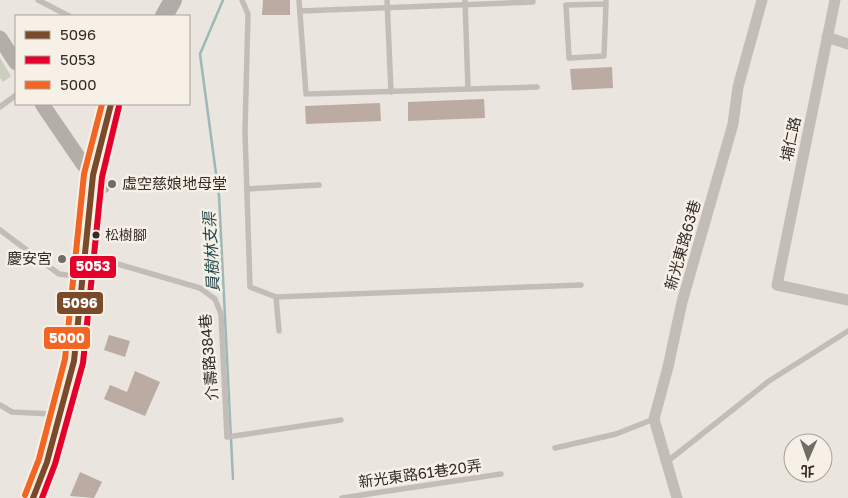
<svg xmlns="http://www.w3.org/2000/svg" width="848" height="498" viewBox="0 0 848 498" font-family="'Golos Text','Noto Sans TC',sans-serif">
	<rect width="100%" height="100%" fill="#eae5df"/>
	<path fill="#cacebb" d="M0 58 11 76 3 82 0 78Z"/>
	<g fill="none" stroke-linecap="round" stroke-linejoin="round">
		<path stroke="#9eb8b8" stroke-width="2.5" d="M223 0 200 54 219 196 233 479"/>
	</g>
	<g fill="#bcaba2">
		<path d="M263 0H290V15H262Z"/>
		<path d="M612 67 613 88 572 90 570 69Z"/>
		<path d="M484 99 485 118 408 121V102Z"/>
		<path d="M380 103 381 121 306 124 305 106Z"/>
		<path d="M109 335 130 341 125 357 104 350Z"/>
		<path d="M135 371 160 382 145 416 104 399 110 385 127 392Z"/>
		<path d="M80 472 102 482 94 498 70 496Z"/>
	</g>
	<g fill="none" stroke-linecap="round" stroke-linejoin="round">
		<g stroke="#c3bdb8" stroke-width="5.5">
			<path d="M38 0 69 16"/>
			<path d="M242 0 248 14 245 131 250 287 276 297 279 331"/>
			<path d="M299 0 306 94 537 87"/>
			<path d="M387 0 391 92"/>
			<path d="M465 0 468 89"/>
			<path d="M606 4 566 5 569 58 604 56 606 4V0"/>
			<path d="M300 11 533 2"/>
			<path d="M0 107 16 95"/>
			<path d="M247 189 319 185"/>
			<path d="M0 230 59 274 92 278"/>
			<path d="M87 255 200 288 215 299 221 314 227 437 341 420"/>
			<path d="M276 297 581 285"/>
			<path d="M0 405 12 412 70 415"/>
			<path d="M555 448 616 434 654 419"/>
			<path d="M668 461 769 381 848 331"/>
			<path d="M342 498 501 474"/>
		</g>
		<g stroke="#c3bdb8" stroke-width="11">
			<path d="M835 0 777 285 848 300"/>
			<path d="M827 37 848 44"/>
			<path d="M677 498 654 419 668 367 682 302 733 124 738 87 762 0"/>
		</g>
		<g stroke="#b4aea9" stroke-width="15">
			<path d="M0 38 16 63"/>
			<path d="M42 104 83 164 103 186"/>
		</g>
		<g stroke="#b1aca8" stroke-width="18">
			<path d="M164 16 173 0"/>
			<path d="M33 498 47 462 74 361 93 175 111 104"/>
		</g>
		<g stroke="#f7f0e6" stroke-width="10">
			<path id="bus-1" d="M33 498 47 462 74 361 93 175 111 104"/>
		</g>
		<g stroke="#f7f0e6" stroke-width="10">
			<path id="bus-2" d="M42 498 55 464 83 363 102 177 119 106"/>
		</g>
		<g stroke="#f7f0e6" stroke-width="10">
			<path id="bus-3" d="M25 495 39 459 65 359 84 174 102 104"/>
		</g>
		<use href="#bus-1" stroke="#7a4b2a" stroke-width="6"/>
		<use href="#bus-2" stroke="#e4002b" stroke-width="6"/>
		<use href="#bus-3" stroke="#f26522" stroke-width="6"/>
	</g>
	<g fill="#726c67" stroke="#f7f0e6" stroke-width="2">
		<circle cx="112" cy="184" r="5"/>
		<circle cx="62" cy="259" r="5"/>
	</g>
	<circle fill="#322b27" stroke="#f7f0e6" stroke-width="2" cx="96" cy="235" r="4.5"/>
	<g text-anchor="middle" stroke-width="5" stroke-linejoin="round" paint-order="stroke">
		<g font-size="14" fill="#322b27" stroke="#f7f0e6" text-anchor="start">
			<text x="105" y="240">松樹腳</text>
		</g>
		<g font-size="15" fill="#322b27" stroke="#f7f0e6">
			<text transform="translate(791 139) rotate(-78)" y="5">埔仁路</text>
			<text transform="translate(683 245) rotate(-74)" y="5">新光東路63巷</text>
			<text transform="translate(209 357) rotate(-95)" y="5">介壽路384巷</text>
			<text transform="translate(420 474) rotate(-8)" y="5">新光東路61巷20弄</text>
		</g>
		<g font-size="15" fill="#322b27" stroke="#f7f0e6" text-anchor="start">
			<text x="122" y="189">虛空慈娘地母堂</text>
			<text x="52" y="264" text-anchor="end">慶安宮</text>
		</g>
		<g font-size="16" font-style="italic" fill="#224a4f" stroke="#f7f0e6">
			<text transform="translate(211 252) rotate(-93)" y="6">員樹林支渠</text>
		</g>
	</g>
	<g stroke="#f7f0e6" stroke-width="2">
		<rect x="69" y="255" width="48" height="24" rx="5" fill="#e4002b"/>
		<rect x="56" y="291" width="48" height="24" rx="5" fill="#7a4b2a"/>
		<rect x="43" y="326" width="48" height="24" rx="5" fill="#f26522"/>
	</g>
	<g font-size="14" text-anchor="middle" font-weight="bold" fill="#fff">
		<text x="93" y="271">5053</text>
		<text x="80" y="308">5096</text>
		<text x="67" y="343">5000</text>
	</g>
	<rect x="15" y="15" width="175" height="90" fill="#f7f0e6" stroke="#a8a19a"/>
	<rect x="25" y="31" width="25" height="8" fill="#7a4b2a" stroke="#a8a19a"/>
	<text x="60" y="40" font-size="15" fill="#322b27">5096</text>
	<rect x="25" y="56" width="25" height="8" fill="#e4002b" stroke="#a8a19a"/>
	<text x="60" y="65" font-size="15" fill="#322b27">5053</text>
	<rect x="25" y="81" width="25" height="8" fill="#f26522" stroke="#a8a19a"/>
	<text x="60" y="90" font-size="15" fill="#322b27">5000</text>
	<g transform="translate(808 458) rotate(182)"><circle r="24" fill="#f7f0e6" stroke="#a8a19a"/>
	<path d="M0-4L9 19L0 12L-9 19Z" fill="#726c67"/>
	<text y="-8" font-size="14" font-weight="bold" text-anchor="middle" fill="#322b27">北</text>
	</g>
</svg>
